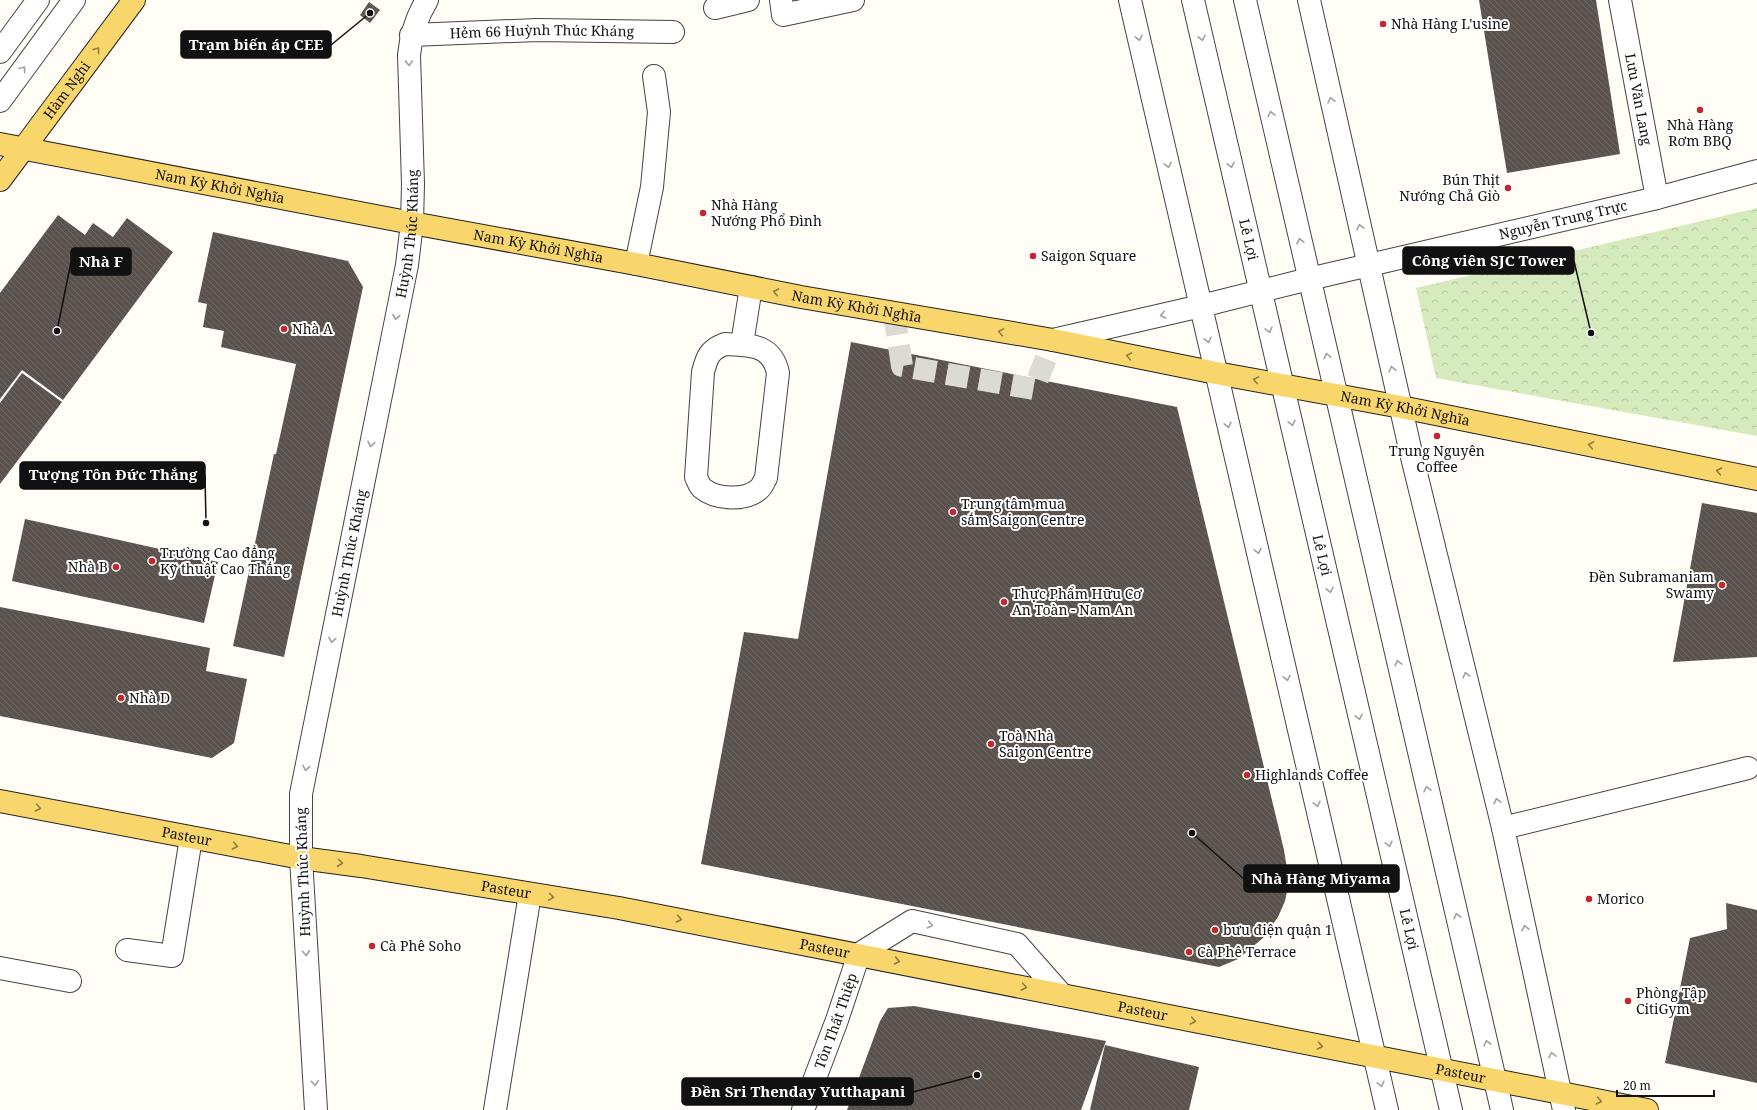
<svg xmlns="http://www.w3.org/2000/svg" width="1757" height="1110" viewBox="0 0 1757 1110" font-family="'Noto Serif',serif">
	<defs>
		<pattern id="park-crowns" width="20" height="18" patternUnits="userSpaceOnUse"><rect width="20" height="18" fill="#d5ebbd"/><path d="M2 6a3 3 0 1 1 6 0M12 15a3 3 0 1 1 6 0" fill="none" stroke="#b6c8a1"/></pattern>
		<pattern id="building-back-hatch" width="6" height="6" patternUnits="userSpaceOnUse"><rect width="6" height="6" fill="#5a524d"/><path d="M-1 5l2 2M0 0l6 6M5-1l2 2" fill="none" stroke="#6d6662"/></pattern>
	</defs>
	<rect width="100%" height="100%" fill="#fffdf5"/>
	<path fill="url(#park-crowns)" d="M1757 208V436L1436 378 1416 288Z"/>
	<g fill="url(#building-back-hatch)">
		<path d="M1479 0H1596L1620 154 1507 173Z"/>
		<path d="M369 2 380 10 370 23 360 15Z"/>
		<path d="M58 215 85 235 93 223 113 237 127 218 173 252 63 400 22 370 0 399V293Z"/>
		<path d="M213 232 348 261 363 287 284 657 233 646 274 454H276L296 364 221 347 224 331 203 327 207 304 198 302Z"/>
		<path d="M851 342 1177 407 1284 850 1289 882 1285 901 1278 917 1263 938 1238 959 1219 967 701 864 744 632 798 639Z"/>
		<path d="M22 373 62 402 0 484V403Z"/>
		<path d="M1702 503 1757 513V657L1673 662Z"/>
		<path d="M25 519 218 562 204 623 12 581Z"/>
		<path d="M207 520 209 522 208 526 205 527 203 524 204 521Z"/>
		<path d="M0 607 210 648 206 671 247 679 234 743 212 758 0 716Z"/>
		<path d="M1726 903 1757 910V1083L1665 1063 1690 938 1727 929Z"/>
		<path d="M914 1006 1106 1041 1081 1110H847L880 1021 888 1008Z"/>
		<path d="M1105 1045 1199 1067 1189 1110H1090Z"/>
	</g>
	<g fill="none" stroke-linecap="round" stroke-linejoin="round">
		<path stroke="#dbdad3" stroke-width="22" stroke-dasharray="22 11" stroke-linecap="butt" d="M894 313 902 366 1034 389 1053 340"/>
		<g stroke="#444" stroke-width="24">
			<g id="minor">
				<path d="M781 0 783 15 853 0"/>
				<path d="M1130 0 1387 1110"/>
				<path id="s1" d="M1193 0 1451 1110"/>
				<path d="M1245 0 1502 1110"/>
				<path d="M1309 0 1411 453 1503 828 1564 1110"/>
				<path id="s2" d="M1620 0 1657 198"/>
				<path d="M715 8 748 0"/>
				<path id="s3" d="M411 35 537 30 673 32"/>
				<path d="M0 52 38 0"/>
				<path d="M0 101 74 0"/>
				<path d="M636 264 652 187 659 112 654 76"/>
				<path id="s4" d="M1053 340 1201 306 1309 279 1657 198 1757 171"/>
				<path d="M725 344C750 345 772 344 778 373L766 478C764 481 762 487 759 489 746 501 716 500 702 488 699 485 698 481 696 477L703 372C707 357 709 350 725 344Z"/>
				<path d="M742 344 751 287"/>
				<path d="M1503 828 1748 768"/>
				<path d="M127 950 172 956 191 838"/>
				<path d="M0 968 70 981"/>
				<path id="s5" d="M316 1110 301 858V794L407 265 412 223 413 184 409 55C411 35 416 18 427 0"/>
				<path d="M495 1110 530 894"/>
				<path id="s6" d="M803 1110 837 1020 859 954 912 921 1017 944 1062 995"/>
			</g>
		</g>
		<g stroke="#222" stroke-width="24">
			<g id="major">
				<path id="s7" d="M0 144 412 223 636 264 801 297 1053 340 1216 373 1401 407 1757 479"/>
				<path id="s8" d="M0 180 134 0"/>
				<path id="s9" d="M0 801 301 858 361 866 619 908 1647 1110"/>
			</g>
		</g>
		<use href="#minor" stroke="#fff" stroke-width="22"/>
		<use href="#major" stroke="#f9d66b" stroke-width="22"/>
	</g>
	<defs><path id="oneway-chevron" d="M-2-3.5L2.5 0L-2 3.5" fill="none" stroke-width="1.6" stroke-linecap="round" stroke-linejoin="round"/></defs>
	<g stroke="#a0a0a0">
		<use href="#oneway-chevron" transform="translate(1139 38) rotate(77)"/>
		<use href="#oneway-chevron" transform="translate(1202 38) rotate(77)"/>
		<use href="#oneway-chevron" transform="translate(409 63) rotate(88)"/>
		<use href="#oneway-chevron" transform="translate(23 69) rotate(-54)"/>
		<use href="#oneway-chevron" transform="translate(1331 100) rotate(-103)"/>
		<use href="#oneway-chevron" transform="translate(1271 114) rotate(-103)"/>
		<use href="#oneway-chevron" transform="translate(1168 165) rotate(77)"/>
		<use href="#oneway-chevron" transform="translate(1231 165) rotate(77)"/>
		<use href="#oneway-chevron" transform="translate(1360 227) rotate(-103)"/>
		<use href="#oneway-chevron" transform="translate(1300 241) rotate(-102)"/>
		<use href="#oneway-chevron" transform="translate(1163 315) rotate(167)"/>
		<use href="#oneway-chevron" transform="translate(396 317) rotate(101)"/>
		<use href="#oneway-chevron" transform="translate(1269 330) rotate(76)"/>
		<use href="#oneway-chevron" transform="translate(1208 340) rotate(77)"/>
		<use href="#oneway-chevron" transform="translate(1327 356) rotate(-103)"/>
		<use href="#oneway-chevron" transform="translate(1392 369) rotate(-103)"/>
		<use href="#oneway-chevron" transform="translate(1292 423) rotate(77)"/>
		<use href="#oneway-chevron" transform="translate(1228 425) rotate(76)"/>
		<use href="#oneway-chevron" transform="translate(371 444) rotate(101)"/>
		<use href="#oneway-chevron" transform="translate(1258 551) rotate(77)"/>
		<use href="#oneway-chevron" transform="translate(1330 590) rotate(77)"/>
		<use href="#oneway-chevron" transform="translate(332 640) rotate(101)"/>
		<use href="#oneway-chevron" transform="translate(1398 663) rotate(-103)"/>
		<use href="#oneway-chevron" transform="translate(1466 675) rotate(-104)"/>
		<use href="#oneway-chevron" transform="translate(1287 678) rotate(77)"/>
		<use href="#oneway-chevron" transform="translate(1359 717) rotate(77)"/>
		<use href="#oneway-chevron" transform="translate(306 768) rotate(101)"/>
		<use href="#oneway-chevron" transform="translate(1427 789) rotate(-103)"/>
		<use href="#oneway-chevron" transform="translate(1497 801) rotate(-104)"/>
		<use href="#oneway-chevron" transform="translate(1317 804) rotate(77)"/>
		<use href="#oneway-chevron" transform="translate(1389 844) rotate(77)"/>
		<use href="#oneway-chevron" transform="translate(1457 916) rotate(-103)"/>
		<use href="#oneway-chevron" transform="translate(930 925) rotate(12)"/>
		<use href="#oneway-chevron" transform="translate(1525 928) rotate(-102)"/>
		<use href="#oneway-chevron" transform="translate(306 953) rotate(86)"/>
		<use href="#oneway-chevron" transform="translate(1487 1043) rotate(-104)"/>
		<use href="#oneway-chevron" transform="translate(1552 1055) rotate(-102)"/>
		<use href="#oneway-chevron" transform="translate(315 1083) rotate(86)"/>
		<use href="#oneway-chevron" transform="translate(1381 1084) rotate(77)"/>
	</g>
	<g stroke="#917d42">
		<use href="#oneway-chevron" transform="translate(97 50) rotate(-53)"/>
		<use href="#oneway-chevron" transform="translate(776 292) rotate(-169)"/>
		<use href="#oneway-chevron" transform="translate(1001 332) rotate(-170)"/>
		<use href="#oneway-chevron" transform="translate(1129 356) rotate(-169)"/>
		<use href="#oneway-chevron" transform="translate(1256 380) rotate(-170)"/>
		<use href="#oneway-chevron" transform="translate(1591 445) rotate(-169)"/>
		<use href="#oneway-chevron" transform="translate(1719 471) rotate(-169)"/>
		<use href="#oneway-chevron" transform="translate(38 808) rotate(11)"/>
		<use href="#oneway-chevron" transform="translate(235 846) rotate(11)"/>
		<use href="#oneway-chevron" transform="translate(340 863) rotate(7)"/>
		<use href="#oneway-chevron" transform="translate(551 897) rotate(9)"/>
		<use href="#oneway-chevron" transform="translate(679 919) rotate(11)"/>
		<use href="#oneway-chevron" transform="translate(897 961) rotate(11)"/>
		<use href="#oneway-chevron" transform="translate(1024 987) rotate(11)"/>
		<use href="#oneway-chevron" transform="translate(1193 1021) rotate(11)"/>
		<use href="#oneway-chevron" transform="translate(1320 1046) rotate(11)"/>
		<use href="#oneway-chevron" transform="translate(1599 1101) rotate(11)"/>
	</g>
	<g fill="#c4262e" stroke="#fff" stroke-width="1.5">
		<circle cx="1383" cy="24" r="4"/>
		<circle cx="1700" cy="110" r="4"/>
		<circle cx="1508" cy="188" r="4"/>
		<circle cx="703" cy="213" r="4"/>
		<circle cx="1033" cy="256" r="4"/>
		<circle cx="284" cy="329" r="4"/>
		<circle cx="1437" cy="436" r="4"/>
		<circle cx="953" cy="512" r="4"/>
		<circle cx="152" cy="561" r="4"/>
		<circle cx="116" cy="567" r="4"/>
		<circle cx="1722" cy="585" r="4"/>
		<circle cx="1004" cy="602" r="4"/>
		<circle cx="121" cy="698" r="4"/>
		<circle cx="991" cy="744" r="4"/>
		<circle cx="1247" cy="775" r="4"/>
		<circle cx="1589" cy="899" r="4"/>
		<circle cx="1215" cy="930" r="4"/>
		<circle cx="372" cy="946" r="4"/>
		<circle cx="1189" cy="952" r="4"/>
		<circle cx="1628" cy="1001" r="4"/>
	</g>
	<g text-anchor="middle" stroke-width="4" stroke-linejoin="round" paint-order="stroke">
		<g font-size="14" fill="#111" stroke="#fff" text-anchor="start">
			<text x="1391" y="29">Nhà Hàng L'usine</text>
			<text x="1700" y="130" text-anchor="middle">Nhà Hàng<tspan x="1700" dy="16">Rơm BBQ</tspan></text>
			<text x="1500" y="185" text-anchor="end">Bún Thịt<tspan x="1500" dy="16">Nướng Chả Giò</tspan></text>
			<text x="711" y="210">Nhà Hàng<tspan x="711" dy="16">Nướng Phổ Đình</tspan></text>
			<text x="1041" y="261">Saigon Square</text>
			<text x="292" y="334">Nhà A</text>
			<text x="1437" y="456" text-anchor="middle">Trung Nguyên<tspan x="1437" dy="16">Coffee</tspan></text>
			<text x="961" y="509">Trung tâm mua<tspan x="961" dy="16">sắm Saigon Centre</tspan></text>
			<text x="160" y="558">Trường Cao đẳng<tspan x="160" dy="16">Kỹ thuật Cao Thắng</tspan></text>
			<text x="108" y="572" text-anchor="end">Nhà B</text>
			<text x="1714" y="582" text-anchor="end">Đền Subramaniam<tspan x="1714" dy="16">Swamy</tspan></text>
			<text x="1012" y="599">Thực Phẩm Hữu Cơ<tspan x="1012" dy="16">An Toàn - Nam An</tspan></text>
			<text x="129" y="703">Nhà D</text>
			<text x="999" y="741">Toà Nhà<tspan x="999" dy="16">Saigon Centre</tspan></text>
			<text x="1255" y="780">Highlands Coffee</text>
			<text x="1597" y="904">Morico</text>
			<text x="1223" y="935">bưu điện quận 1</text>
			<text x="380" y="951">Cà Phê Soho</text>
			<text x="1197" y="957">Cà Phê Terrace</text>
			<text x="1636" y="998">Phòng Tập<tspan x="1636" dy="16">CitiGym</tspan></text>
		</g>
		<g font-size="14" fill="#111" stroke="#fff">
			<text dy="5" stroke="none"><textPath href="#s3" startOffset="131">Hẻm 66 Huỳnh Thúc Kháng</textPath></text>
			<text dy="5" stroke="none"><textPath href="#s8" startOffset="112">Hàm Nghi</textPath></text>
			<text dy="5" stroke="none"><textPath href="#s2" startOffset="101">Lưu Văn Lang</textPath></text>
			<text dy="5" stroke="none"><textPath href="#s7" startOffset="224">Nam Kỳ Khởi Nghĩa</textPath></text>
			<text dy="5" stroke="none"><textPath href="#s4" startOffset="524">Nguyễn Trung Trực</textPath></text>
			<text dy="5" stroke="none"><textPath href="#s5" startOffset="887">Huỳnh Thúc Kháng</textPath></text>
			<text dy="5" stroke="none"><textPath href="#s1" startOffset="246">Lê Lợi</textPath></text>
			<text dy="5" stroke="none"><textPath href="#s7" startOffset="548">Nam Kỳ Khởi Nghĩa</textPath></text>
			<text dy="5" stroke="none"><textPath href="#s7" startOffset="872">Nam Kỳ Khởi Nghĩa</textPath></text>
			<text dy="5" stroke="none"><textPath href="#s7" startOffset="1430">Nam Kỳ Khởi Nghĩa</textPath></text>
			<text dy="5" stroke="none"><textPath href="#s5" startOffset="562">Huỳnh Thúc Kháng</textPath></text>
			<text dy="5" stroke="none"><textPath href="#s1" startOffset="570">Lê Lợi</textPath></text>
			<text dy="5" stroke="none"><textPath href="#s9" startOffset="190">Pasteur</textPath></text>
			<text transform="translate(303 872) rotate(-92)" y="5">Huỳnh Thúc Kháng</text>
			<text dy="5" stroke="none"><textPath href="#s9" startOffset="514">Pasteur</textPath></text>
			<text dy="5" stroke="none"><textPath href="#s1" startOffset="954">Lê Lợi</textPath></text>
			<text dy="5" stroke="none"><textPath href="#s9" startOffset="838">Pasteur</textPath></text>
			<text dy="5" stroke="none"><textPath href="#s9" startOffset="1162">Pasteur</textPath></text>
			<text dy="5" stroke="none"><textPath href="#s6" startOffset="95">Tôn Thất Thiệp</textPath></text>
			<text dy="5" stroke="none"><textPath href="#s9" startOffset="1486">Pasteur</textPath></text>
		</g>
	</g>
	<path fill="none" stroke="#111" stroke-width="1.5" d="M370 13L331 45M1591 333L1574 261M57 331L71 262M206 523L205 475M1192 833L1244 879M977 1075L913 1092"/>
	<g fill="#111" stroke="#fff" stroke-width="1.5">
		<circle cx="370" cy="13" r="4"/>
		<circle cx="1591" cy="333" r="4"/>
		<circle cx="57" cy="331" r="4"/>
		<circle cx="206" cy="523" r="4"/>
		<circle cx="1192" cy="833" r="4"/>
		<circle cx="977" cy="1075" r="4"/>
	</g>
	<g fill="#111" stroke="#111" stroke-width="1.5">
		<rect x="181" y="31" width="150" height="27" rx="4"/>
		<rect x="1403" y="247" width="171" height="27" rx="4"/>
		<rect x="71" y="248" width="60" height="27" rx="4"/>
		<rect x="20" y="462" width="185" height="27" rx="4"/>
		<rect x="1244" y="865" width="155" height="27" rx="4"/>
		<rect x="682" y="1078" width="231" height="27" rx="4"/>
	</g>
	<g font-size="15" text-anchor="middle" font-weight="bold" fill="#fff">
		<text x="256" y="50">Trạm biến áp CEE</text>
		<text x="1489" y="266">Công viên SJC Tower</text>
		<text x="101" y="267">Nhà F</text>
		<text x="113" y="480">Tượng Tôn Đức Thắng</text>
		<text x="1321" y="884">Nhà Hàng Miyama</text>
		<text x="798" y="1097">Đền Sri Thenday Yutthapani</text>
	</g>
	<path d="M1617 1090v6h97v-6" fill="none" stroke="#111111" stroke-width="2"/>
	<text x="1623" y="1090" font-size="12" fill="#111111" stroke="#ffffff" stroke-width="3" paint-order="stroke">20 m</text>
</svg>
